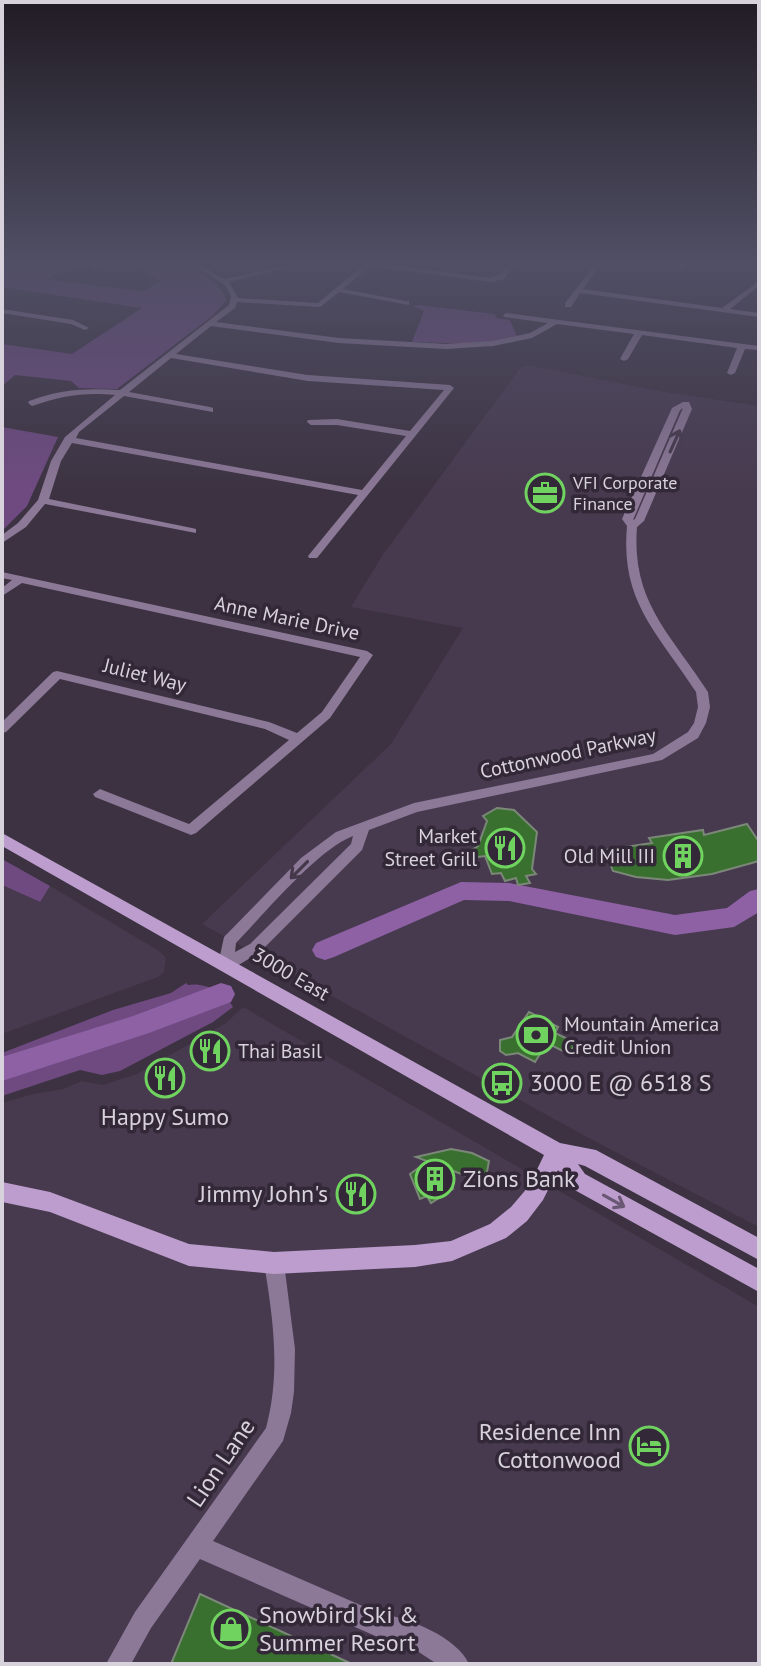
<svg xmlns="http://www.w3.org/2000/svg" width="761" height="1666" viewBox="0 0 761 1666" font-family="'PT Sans',sans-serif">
	<rect width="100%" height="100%" fill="#3c3241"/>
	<g fill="#473a4f">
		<path d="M528 365 659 391 759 406V1227L583 1135 202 924 391 744 463 628 351 607 382 556 521 367Z"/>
		<path d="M2 885 39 902 50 886 159 951 166 958 164 972 158 977 2 1034Z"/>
		<path d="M243 1007 759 1307V1664H2V1103L33 1094 63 1089 82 1081 103 1085 137 1074 226 1023Z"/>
	</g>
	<g fill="#6f4a81">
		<path d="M2 262H83L85 265C72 273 59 267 48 280L144 291 160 281 135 262C149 262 166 259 180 262 194 265 225 286 226 301L212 316 117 389 79 388 71 381 15 375 2 386V344L72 354 142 308 2 287Z"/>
		<path d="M417 305 495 314 496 318 510 320 518 339 474 344 412 342 424 311 414 306Z"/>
		<path d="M2 427 58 437 27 506 2 531Z"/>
		<path d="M2 859 50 886 40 902 2 885Z"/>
		<path d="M186 983 188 985C204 982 225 992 233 1007L213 1022 120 1071 102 1075 80 1070 2 1096V1053L113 1010 171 993Z"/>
	</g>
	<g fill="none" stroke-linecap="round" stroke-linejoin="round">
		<g fill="#8e61a5" fill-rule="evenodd">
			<path d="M461 882 509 883 675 915 727 908 750 891 759 889V912L734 927 675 935 509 901 464 900 334 957 325 960 316 957 312 950 316 943Z"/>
			<path d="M221 983 231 986 235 994 231 1002 149 1033 2 1081V1057L133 1016Z"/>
		</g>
	</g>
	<g fill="#39702f" stroke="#7b8878" stroke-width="2">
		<path d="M497 808 514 810 537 832 532 869 536 874 526 876 530 883 518 885 516 878 505 881 501 873 492 874 485 856 478 857 467 853 478 846 487 821 483 816Z"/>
		<path d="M747 824 759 842V861L712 874 668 880 636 877 613 871 605 850 652 843 649 838 703 830 704 835Z"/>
		<path d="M529 1012 558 1027 555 1033 576 1043 569 1054 547 1043 535 1062 518 1053 506 1055 500 1051V1040L512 1037Z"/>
		<path d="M451 1149 472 1153 489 1161 485 1183 416 1157Z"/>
		<path d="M424 1164 453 1189 431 1203 427 1196 420 1199 410 1174Z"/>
		<path d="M200 1594 352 1664H171Z"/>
	</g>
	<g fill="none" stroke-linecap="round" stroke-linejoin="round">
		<g fill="#8c7897" fill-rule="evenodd">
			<path d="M88 262H94L99 268 94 269Z"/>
			<path d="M189 262H196L224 279 285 266V268L229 282 238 298 318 303 367 262 491 278 498 275 512 262H518L504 279 491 282 370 266 343 289 406 301H409V305L339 292 320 307 237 302 235 308 216 322 339 338 446 344 493 341 530 333 548 323 504 317 503 315 507 313 759 346V350L745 349 735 373 731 375 727 373 737 348 642 335 628 359 624 361 620 359 634 334 557 324 532 338 493 346 446 349 339 343 211 326 176 354 308 375 450 385 454 388 317 558H309L308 556 358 495 72 443 61 461 49 499 192 528 196 529V533L45 504 26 527 2 543V535L18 523 38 500 51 461 65 437 115 395C82 392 62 396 32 406L28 403 29 401C60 389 88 388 120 390L229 305 231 296 225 285ZM171 358 308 381 444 390 410 431 337 419 308 420 307 422 311 425H337L406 436 362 490 76 438 79 432 124 396 213 412V408L210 407 129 392Z"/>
			<path d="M597 262H603L583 289 722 308 759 281V286L730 309 759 313V317L580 293 571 307H565V303Z"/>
			<path d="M682 262H688L682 271H678Z"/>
			<path d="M2 309 73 320 89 328 85 330 71 324 2 313Z"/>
			<path d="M683 402H689L692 409 644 521 637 527C631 602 671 634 708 692L710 707 706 723 698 738 662 760 417 812 369 830 362 850 260 952 232 969 226 971 220 969 218 965 224 937 301 858 336 832 414 803 653 754 688 732 694 723 698 707 696 692C658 633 620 602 627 526L622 519 672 408ZM683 408 635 519 633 520 680 410ZM353 836 351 844 250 944 235 952 236 943C264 914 318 849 353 836Z"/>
			<path d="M2 572 367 651 373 655 330 718 196 833 191 835 95 797 93 794 100 789 105 791 189 824 289 740 265 729 60 679 6 732 2 733V722L53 672 57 671 269 722 297 733 322 712 360 657 22 583 2 596V588L12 580 2 578Z"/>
			<path d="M274 1254 281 1256 284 1263 295 1349 294 1392 291 1413 283 1441 213 1541 381 1614C408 1617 458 1638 469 1664H437L405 1643 380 1638 200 1559 151 1628 131 1664H106L135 1612 266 1428C281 1373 273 1318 264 1263L267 1256Z"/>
		</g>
		<path fill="#bc9dcd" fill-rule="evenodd" d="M2 833 560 1143 596 1150 759 1238V1260L585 1166 578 1164 585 1174 759 1269V1292L571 1188 558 1170 543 1200 527 1221 506 1238 452 1261 415 1267 274 1274 189 1266 50 1212 2 1202V1182L50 1192 189 1244 274 1252 415 1245 451 1241 490 1224 511 1207 529 1186 544 1155 2 846Z"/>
	</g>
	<defs><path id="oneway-shaft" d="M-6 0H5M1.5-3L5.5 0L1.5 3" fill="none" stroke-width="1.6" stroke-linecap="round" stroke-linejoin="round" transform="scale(2)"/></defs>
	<g stroke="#44384a">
		<use href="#oneway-shaft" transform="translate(675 441) rotate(-66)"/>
		<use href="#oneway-shaft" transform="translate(299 870) rotate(135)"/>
	</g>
	<use stroke="#695773" href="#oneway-shaft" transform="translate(614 1201) rotate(29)"/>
	<linearGradient id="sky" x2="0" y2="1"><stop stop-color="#211c24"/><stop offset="0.53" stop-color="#504f65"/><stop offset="1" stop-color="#504f65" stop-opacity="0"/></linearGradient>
	<rect width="761" height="495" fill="url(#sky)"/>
	<defs>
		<g id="office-ring" transform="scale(2)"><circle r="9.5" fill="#322837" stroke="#70d35f" stroke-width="1.5"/><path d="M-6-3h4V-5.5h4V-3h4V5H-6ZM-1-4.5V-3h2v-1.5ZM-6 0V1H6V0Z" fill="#70d35f"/></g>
		<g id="restaurant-ring" transform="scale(2)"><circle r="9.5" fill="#322837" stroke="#70d35f" stroke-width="1.5"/><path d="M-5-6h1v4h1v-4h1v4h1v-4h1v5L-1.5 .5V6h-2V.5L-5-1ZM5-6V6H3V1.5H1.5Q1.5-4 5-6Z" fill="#70d35f"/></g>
		<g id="building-ring" transform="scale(2)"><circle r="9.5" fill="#322837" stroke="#70d35f" stroke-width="1.5"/><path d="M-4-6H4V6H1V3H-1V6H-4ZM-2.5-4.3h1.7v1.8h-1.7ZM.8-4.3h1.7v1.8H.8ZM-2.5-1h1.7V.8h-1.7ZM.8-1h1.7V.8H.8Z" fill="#70d35f"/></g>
		<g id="bank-ring" transform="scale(2)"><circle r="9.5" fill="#322837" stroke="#70d35f" stroke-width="1.5"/><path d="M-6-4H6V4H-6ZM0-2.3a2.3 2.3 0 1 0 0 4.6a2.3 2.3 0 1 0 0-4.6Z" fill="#70d35f"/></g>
		<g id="bus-ring" transform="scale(2)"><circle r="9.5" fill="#322837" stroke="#70d35f" stroke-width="1.5"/><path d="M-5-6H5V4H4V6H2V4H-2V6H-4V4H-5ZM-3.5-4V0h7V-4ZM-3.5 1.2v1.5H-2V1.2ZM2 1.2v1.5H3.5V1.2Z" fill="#70d35f"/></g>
		<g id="hotel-ring" transform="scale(2)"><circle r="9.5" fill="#322837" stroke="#70d35f" stroke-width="1.5"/><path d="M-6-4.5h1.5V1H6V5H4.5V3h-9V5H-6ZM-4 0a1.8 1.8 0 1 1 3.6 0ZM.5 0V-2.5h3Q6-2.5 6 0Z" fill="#70d35f"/></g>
		<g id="shop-ring" transform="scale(2)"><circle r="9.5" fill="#322837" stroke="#70d35f" stroke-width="1.5"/><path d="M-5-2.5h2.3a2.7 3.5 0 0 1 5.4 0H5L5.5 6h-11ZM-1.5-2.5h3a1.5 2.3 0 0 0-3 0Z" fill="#70d35f"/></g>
	</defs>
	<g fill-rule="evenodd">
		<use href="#office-ring" x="545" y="493"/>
		<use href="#restaurant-ring" x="505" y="848"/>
		<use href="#building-ring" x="683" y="856"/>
		<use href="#bank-ring" x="536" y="1035"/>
		<use href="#restaurant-ring" x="210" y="1051"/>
		<use href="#restaurant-ring" x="165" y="1078"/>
		<use href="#bus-ring" x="502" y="1083"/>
		<use href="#building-ring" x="435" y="1179"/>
		<use href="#restaurant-ring" x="356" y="1194"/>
		<use href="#hotel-ring" x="649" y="1446"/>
		<use href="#shop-ring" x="231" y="1629"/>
	</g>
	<g text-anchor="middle" stroke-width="7" stroke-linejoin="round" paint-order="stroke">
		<g font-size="18" fill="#d8d2dc" stroke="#322837" text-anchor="start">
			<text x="573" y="489">VFI Corporate<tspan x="573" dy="21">Finance</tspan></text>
		</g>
		<g font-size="20" fill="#d8d2dc" stroke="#322837">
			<text transform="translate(287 618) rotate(12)" y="7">Anne Marie Drive</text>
			<text transform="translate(145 675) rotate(14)" y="7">Juliet Way</text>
			<text transform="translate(568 753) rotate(-12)" y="7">Cottonwood Parkway</text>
			<text transform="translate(291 974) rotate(30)" y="7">3000 East</text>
		</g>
		<g font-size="20" fill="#d8d2dc" stroke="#322837" text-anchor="end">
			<text x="477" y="843">Market<tspan x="477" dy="23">Street Grill</tspan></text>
			<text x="655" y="863">Old Mill III</text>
			<text x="564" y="1031" text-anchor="start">Mountain America<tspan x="564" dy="23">Credit Union</tspan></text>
			<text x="238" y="1058" text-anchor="start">Thai Basil</text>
		</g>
		<g font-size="24" fill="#d8d2dc" stroke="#322837" text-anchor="start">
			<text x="530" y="1091">3000 E @ 6518 S</text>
			<text x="165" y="1125" text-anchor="middle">Happy Sumo</text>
			<text x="463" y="1187">Zions Bank</text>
			<text x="328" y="1202" text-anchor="end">Jimmy John's</text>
			<text x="621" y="1440" text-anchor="end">Residence Inn<tspan x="621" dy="28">Cottonwood</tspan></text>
			<text x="259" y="1623">Snowbird Ski &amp;<tspan x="259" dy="28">Summer Resort</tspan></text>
		</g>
		<g font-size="24" fill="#d8d2dc" stroke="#322837">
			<text transform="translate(221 1463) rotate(-56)" y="8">Lion Lane</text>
		</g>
	</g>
	<rect width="761" height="1666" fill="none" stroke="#d8d2dc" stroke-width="8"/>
</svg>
